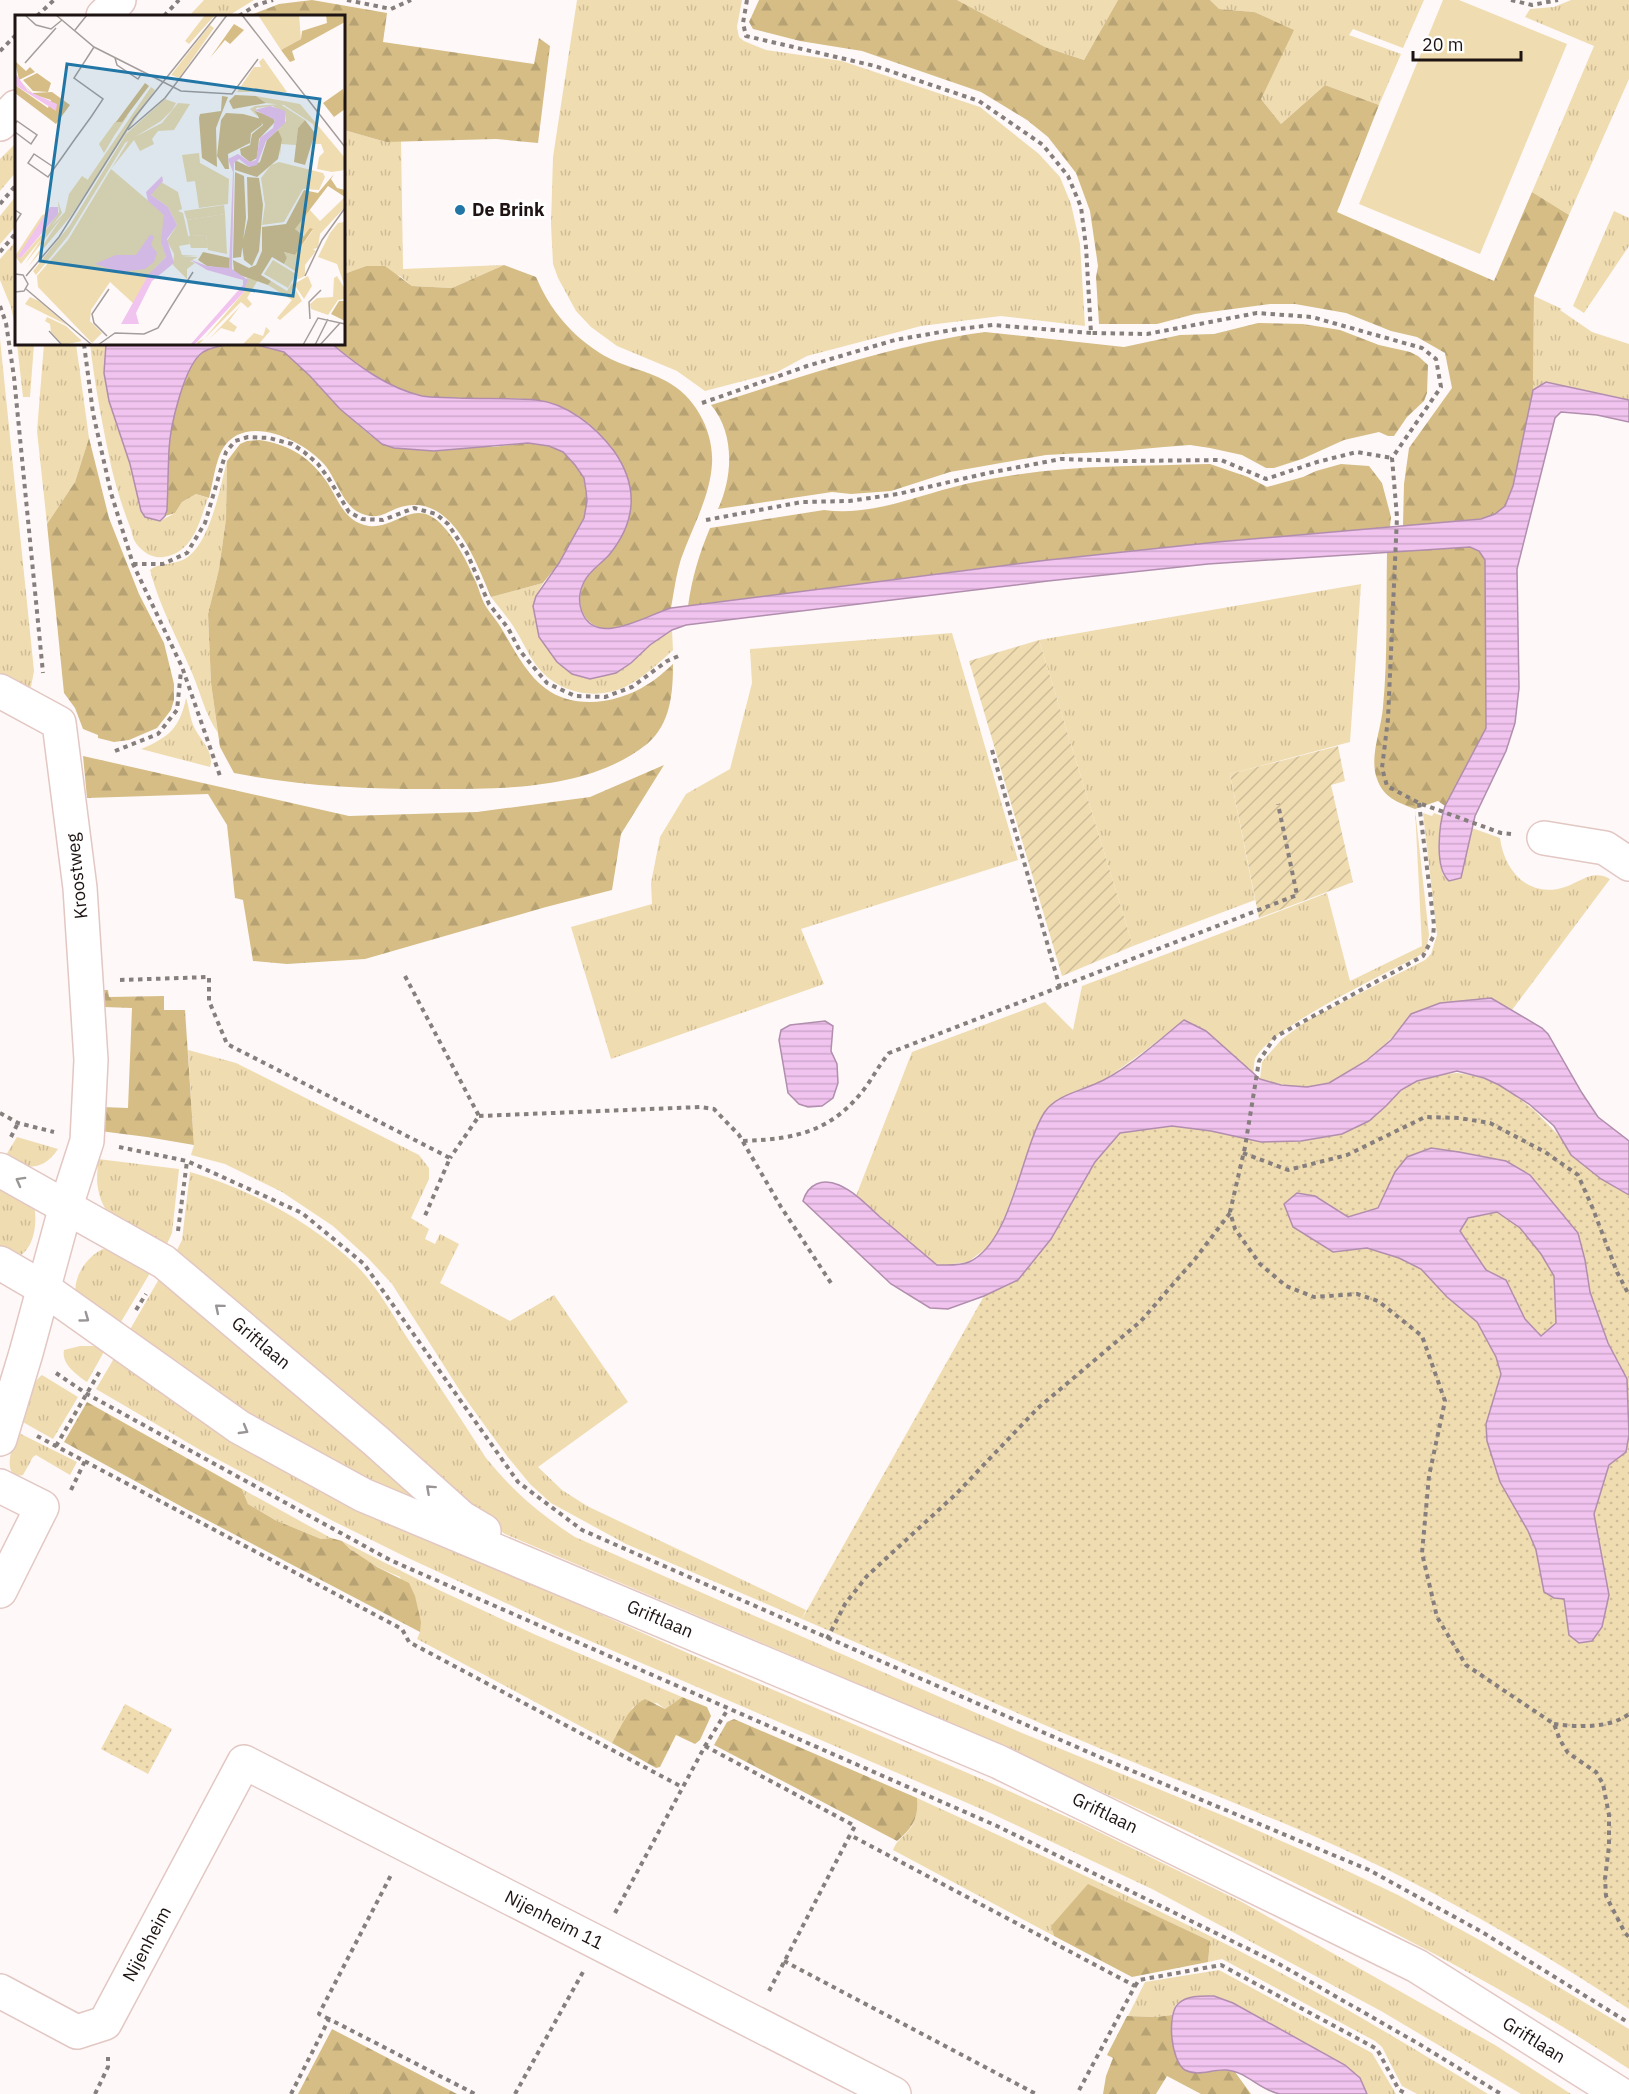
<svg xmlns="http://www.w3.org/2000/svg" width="1629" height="2094" viewBox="0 0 1629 2094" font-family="'IBM Plex Sans',sans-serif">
	<defs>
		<pattern id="grass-tufts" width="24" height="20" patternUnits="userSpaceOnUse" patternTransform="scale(1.5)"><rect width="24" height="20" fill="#f0dcb1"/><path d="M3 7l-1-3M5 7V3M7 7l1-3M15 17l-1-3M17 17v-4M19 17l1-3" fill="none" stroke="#cdbc97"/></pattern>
		<pattern id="forest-firs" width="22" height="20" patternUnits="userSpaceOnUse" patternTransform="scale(1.5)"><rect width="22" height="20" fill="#d6bd86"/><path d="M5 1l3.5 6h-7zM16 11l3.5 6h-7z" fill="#b7a273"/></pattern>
		<pattern id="park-dots" width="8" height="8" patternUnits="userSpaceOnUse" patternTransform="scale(1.5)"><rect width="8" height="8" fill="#f0dcb1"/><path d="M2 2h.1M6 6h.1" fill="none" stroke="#cdbc97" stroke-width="1.8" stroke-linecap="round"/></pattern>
		<pattern id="garden-furrows" width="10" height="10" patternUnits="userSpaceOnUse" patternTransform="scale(1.5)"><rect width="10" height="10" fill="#f0dcb1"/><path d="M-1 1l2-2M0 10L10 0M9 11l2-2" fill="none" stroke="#cdbc97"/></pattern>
		<pattern id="water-rules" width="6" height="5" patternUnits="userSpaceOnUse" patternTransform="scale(1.5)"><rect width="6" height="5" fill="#f1c3ef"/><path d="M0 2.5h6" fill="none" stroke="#cea7cc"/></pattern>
	</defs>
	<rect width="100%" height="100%" fill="#fef9f8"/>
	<g fill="url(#grass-tufts)">
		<path d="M204 0H254L228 16H189Z"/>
		<path d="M577 0H742L737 27 739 37 744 41 766 50 842 61 980 107 1039 154 1060 177 1071 204 1080 244 1085 326 1001 316 921 326 807 356 777 372 705 391 677 371 617 346 591 327 576 311 558 278 553 264 551 224 553 157Z"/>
		<path d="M957 0H1118L1084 60 1045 47Z"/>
		<path d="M1210 0H1424L1403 48 1353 29 1349 35 1401 54 1379 105 1325 85 1281 124 1261 99 1254 12 1218 9Z"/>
		<path d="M1571 0H1629V79L1569 215 1532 192 1594 46 1525 17 1530 9 1554 7Z"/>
		<path d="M344 130 386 142 401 140 403 269 504 265 452 288 412 286 400 276 366 266 344 274Z"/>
		<path d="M16 143V172L0 191V159Z"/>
		<path d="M16 196V226L0 244V216Z"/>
		<path d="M1614 211 1629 218V246L1584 313 1573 306Z"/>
		<path d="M16 241V331L11 307 0 280V259Z"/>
		<path d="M1534 296 1562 309 1560 310 1592 332 1629 344V400L1547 382 1533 390Z"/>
		<path d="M0 339 34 671 31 687 17 686 0 677Z"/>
		<path d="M17 344H34L30 397H23Z"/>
		<path d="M44 344H76L89 438 75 482 47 524 37 431Z"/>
		<path d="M90 344H106L105 356 109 401 130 464 141 511 145 517 160 521 175 513 182 502 196 494 208 498C199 522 194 552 164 557 152 559 140 551 134 540 132 536 132 531 130 527 123 509 117 490 112 470 103 428 95 387 90 344Z"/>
		<path d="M227 461 226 519 219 569 208 614 211 683 218 733C205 714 201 694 192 673 178 639 159 606 150 570 159 562 177 566 189 556 211 538 220 488 227 461Z"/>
		<path d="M543 583 536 596 557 662 572 674 590 679 631 663 650 645 672 630 673 650C659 663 643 678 625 687 598 699 565 695 543 673 532 662 526 648 518 634 511 621 500 609 491 597Z"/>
		<path d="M1361 584 1350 742 1230 774 1255 900 1133 946 1039 640Z"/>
		<path d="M952 633 1018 860 801 929 824 984 611 1059 571 927 652 904 651 883 660 837 686 794 730 769 752 683 750 649Z"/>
		<path d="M186 698C189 707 190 718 194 727 200 740 215 752 210 767L141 749C168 738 180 728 186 698Z"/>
		<path d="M1415 809 1429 935 1426 951 1422 954C1386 974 1271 1026 1255 1059 1254 1063 1254 1069 1253 1073L1232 1055 1184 1020 1146 1050 1103 1081 1058 1099 1037 1126 1008 1208 993 1243 968 1262 937 1266 856 1196 912 1052 1045 1002 1073 1030 1082 986 1327 893 1350 981 1422 946Z"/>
		<path d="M1423 813 1432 816 1434 813 1442 816C1441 836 1436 859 1444 877L1461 878 1472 828 1500 838C1504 871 1529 899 1565 887 1581 882 1592 869 1610 879L1512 1010 1491 998 1411 1014C1391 1041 1375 1056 1346 1073 1340 1077 1335 1081 1329 1083 1307 1092 1281 1085 1260 1079L1262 1062 1282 1039 1308 1020 1425 960 1431 954 1437 935Z"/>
		<path d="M188 1050 236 1063 419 1155 429 1168V1179L411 1218 429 1229 425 1239 435 1244 440 1234 459 1244 440 1283 510 1321 554 1295 628 1402 538 1467 562 1490 587 1506 806 1610 802 1619 626 1544 551 1503 530 1484 507 1456 462 1394 392 1284 368 1258 333 1226 282 1192 225 1164 191 1155 194 1145Z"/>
		<path d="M17 1137 58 1149C43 1172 25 1169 3 1160Z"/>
		<path d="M98 1159 179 1169 172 1233 161 1257C135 1238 103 1222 98 1188 96 1179 98 1168 98 1159Z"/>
		<path d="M190 1172C250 1189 311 1222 356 1265 376 1285 391 1312 406 1336 433 1377 460 1417 486 1458 515 1493 537 1512 575 1537L1015 1730 1229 1818 1318 1857 1398 1895 1485 1943 1629 2029V2069C1506 1987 1372 1920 1239 1856 998 1740 751 1639 505 1534L469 1510 171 1262 182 1240Z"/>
		<path d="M0 1181 34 1206C38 1223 34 1252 15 1258 10 1259 5 1258 0 1258Z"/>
		<path d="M103 1249 114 1251 150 1273 118 1327 76 1297C72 1278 86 1257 103 1249Z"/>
		<path d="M159 1279 423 1497 425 1509 231 1408 180 1363 128 1333Z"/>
		<path d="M80 1346H93L105 1350 87 1382C77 1375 61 1364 64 1350Z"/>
		<path d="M116 1355 440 1543 699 1658 991 1783 1085 1825 1242 1902 1495 2045 1571 2094H1521L1381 2011 1152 1889 986 1811 560 1628 406 1557 333 1521 202 1451 96 1389Z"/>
		<path d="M42 1375 78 1397 53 1439 21 1421C26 1408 30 1383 42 1375Z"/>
		<path d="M17 1432 77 1462 70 1475 36 1455 33 1457 23 1475C0 1481 13 1442 17 1432Z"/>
		<path d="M242 1489 331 1538 321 1539 275 1520 248 1504Z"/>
		<path d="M342 1541 439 1590 536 1635 682 1697 665 1709 657 1703 633 1707 612 1743 417 1639 420 1632 400 1577C378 1568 358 1558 342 1541Z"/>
		<path d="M917 1798C1013 1842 1110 1886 1204 1933 1301 1981 1396 2037 1488 2094H1417L1402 2086 1382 2047 1375 2041 1222 1959 1208 1962 1210 1941 1088 1885 1051 1926 1054 1936 893 1850C897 1840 901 1839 908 1831 916 1823 918 1809 917 1798Z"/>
		<path d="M1219 1970 1372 2053 1396 2094H1367L1360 2078 1345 2065 1233 2003C1207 1994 1202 1997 1176 2004L1172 2015 1156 2017 1128 2016 1145 1982Z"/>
	</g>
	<g fill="url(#forest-firs)">
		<path d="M312 0 387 13 383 42 534 64 539 38 550 46 538 143 496 139 386 142 344 130V16H248L279 4Z"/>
		<path d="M759 0H957L1045 47 1084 60 1118 0H1210L1219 9 1254 12 1294 30 1261 99 1281 124 1325 85 1379 105 1337 212 1494 281 1532 192 1569 215 1534 296 1533 390 1513 486 1505 507 1495 514 1481 519 1403 526 1404 484 1409 448 1452 388 1445 353 1417 337 1391 331 1346 313 1295 304H1270L1195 314 1157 324H1099L1096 277 1098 266 1090 211 1076 173 1048 137 1027 120 981 92 862 51 800 41 753 29 749 22Z"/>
		<path d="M504 265 536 277C550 310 572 336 603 355 623 367 646 370 666 381 695 396 714 431 712 464 710 497 692 528 681 559 676 575 674 592 671 608 653 613 636 624 618 628 588 635 571 606 585 581 589 572 600 564 607 557L589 424C579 418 568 410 557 406 521 391 463 404 423 396 389 389 358 366 332 344H344V274L366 266H385L412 286 452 288Z"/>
		<path d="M1258 323 1303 324 1340 330 1379 345 1410 352 1418 356 1428 365 1427 393 1424 401 1407 417 1394 436H1388L1379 432 1344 440 1302 459 1274 468H1266L1242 455 1210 448 1190 445 1164 447 1119 451 1046 455 950 472 891 491 851 494 832 492 718 509C733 477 735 433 711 405 801 377 891 345 985 332L1124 347 1180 335 1214 334Z"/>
		<path d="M234 344H254L284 352 310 376 340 409 371 436 493 447 528 443 549 446 563 452 575 465 584 478 587 501 584 518 559 563 543 583 491 597C476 562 453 496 405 506 386 510 380 523 358 512 342 503 336 478 324 464 303 440 244 411 222 450 215 463 213 483 209 498L196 494 182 502 175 513 165 516C171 493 166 470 169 447 171 424 183 365 203 352 212 347 224 345 234 344Z"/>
		<path d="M89 438 109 518 139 594 164 643 174 684V700L171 710 157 728 129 740 114 742 98 738V735L83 729 75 708 64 693 47 524 75 482Z"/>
		<path d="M259 440C287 444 307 455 324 478 338 496 342 522 369 526 397 529 414 497 441 524 456 539 467 562 476 582 479 589 481 597 484 603 488 611 495 618 500 626 513 647 525 673 545 688 575 711 619 703 648 684 657 679 665 671 673 664 673 692 671 724 647 744 588 791 500 789 428 789 362 789 299 786 234 773L220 747 218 733 211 683 208 614 219 569 226 519 227 461 240 444 247 441Z"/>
		<path d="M1210 464 1248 477 1267 487 1303 477 1316 471 1341 464 1369 466 1382 483 1391 517 1390 527 1217 542 1048 560 688 606C692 578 699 554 710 528L824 510C870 516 910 498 954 487 972 482 990 479 1008 476 1074 465 1143 466 1210 464Z"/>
		<path d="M1470 547 1479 551 1485 560 1486 728 1445 806 1438 801 1415 809C1397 802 1384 798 1377 779 1369 757 1381 731 1383 707 1388 657 1386 603 1387 552Z"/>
		<path d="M83 756 349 816 477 812 590 797 664 765 621 834 612 890 546 907 365 959 287 964 253 961 243 900 235 898 227 825 208 794 87 798Z"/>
		<path d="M104 990H108L109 997 164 996V1010H185L194 1145 147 1137 100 1131 102 1107 128 1108 132 1008 104 1007Z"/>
		<path d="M87 1402 242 1489 248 1504 275 1520 321 1539 331 1538 342 1541 350 1549 377 1567 409 1583 415 1596 421 1622 420 1632 186 1509 64 1442Z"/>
		<path d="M682 1697 707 1707 711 1716 700 1740 695 1744 676 1735 660 1767 656 1768 612 1743C621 1728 628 1707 645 1699L665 1709Z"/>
		<path d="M734 1719 917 1798C919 1819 912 1828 897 1841L714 1745 727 1722Z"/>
		<path d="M1088 1884 1210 1941 1208 1962 1132 1977 1054 1936 1051 1926Z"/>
		<path d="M1172 2015 1171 2028 1193 2073 1226 2070 1235 2072 1251 2094H1201L1167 2076 1156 2094H1103L1106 2076 1113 2058 1107 2055 1127 2016 1156 2017Z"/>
		<path d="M332 2029 457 2094H298Z"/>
	</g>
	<g fill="url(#park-dots)">
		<path d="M1457 1073 1494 1079 1534 1110 1601 1179 1629 1195V2009C1565 1967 1499 1928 1431 1892 1327 1837 1215 1796 1106 1751 1004 1708 904 1663 802 1619L984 1296 1113 1129 1165 1115 1354 1121 1421 1076Z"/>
		<path d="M125 1704 172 1729 148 1774 101 1749Z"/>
	</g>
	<g fill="url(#garden-furrows)">
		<path d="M1039 640 1133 946 1062 976 969 661Z"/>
		<path d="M1338 746 1345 781 1331 785 1353 882 1259 918 1230 774Z"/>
	</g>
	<path fill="#f0dcb1" d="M1443 0H1459L1567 44 1480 254 1359 204Z"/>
	<g fill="url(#water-rules)" stroke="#b18ead" stroke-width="1.5" fill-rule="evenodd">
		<path d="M106 344H234C224 345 212 347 203 352 184 365 170 427 169 450 168 470 168 490 167 510L165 516 160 521 145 517 141 511 130 464 109 401 104 373Z"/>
		<path d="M253 344H332C358 366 388 388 422 396 433 398 446 397 458 398 484 399 510 398 536 400 567 403 596 427 614 451 639 487 636 522 609 555 601 564 589 571 584 582 579 592 578 602 582 612 596 648 647 615 671 608L1048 560 1217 542 1481 519 1495 514 1505 506 1513 486 1533 390 1546 382 1629 400V422L1597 415 1561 412 1555 418 1517 569 1519 688 1515 723 1506 751 1475 816 1461 878 1449 881C1434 868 1439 824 1445 806L1486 728 1485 560 1479 551 1470 547 1208 564 1048 581 686 625 672 630 650 645 631 663 616 673 590 679 572 674 557 662 539 637 533 606 536 596 559 563 584 518 587 501 586 491 584 478 575 465 563 452 549 446 528 443 434 451 394 448 382 444 340 409 310 376 284 352Z"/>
		<path d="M1491 998 1542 1028 1548 1034 1582 1093 1598 1117 1629 1141V1195L1601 1179 1571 1155 1554 1126 1529 1104 1499 1085 1484 1078 1457 1071 1417 1081 1401 1090 1386 1106 1369 1121 1342 1134 1301 1141 1261 1142 1211 1131 1172 1126 1120 1133 1095 1162 1051 1239 1018 1280 984 1296 948 1309 930 1308 891 1284 803 1201C808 1184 822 1178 839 1185 855 1192 868 1206 880 1217 899 1233 918 1249 937 1265 946 1265 960 1266 969 1262 1012 1242 1020 1153 1044 1113 1055 1096 1077 1092 1095 1084 1125 1072 1159 1040 1184 1020L1206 1031 1260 1079 1281 1085 1307 1087 1329 1083 1366 1061 1391 1040 1411 1014 1440 1003Z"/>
		<path d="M825 1021 833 1026 831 1051 837 1064 838 1083 833 1098 822 1106 808 1107 799 1104 788 1093 779 1040 781 1030 790 1025Z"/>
		<path d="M1431 1148 1459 1152 1506 1161 1530 1175 1578 1233 1585 1260 1590 1292 1608 1343 1627 1379 1629 1435 1626 1452 1609 1465 1594 1514 1609 1595 1602 1627 1592 1641 1579 1643 1569 1635 1564 1599 1554 1598 1544 1592 1536 1550 1528 1531 1500 1482 1487 1441 1486 1424 1501 1374 1496 1357 1477 1322 1447 1297 1421 1269 1399 1258 1367 1248 1333 1252 1293 1227 1284 1204 1297 1193 1315 1196 1348 1217 1378 1208 1395 1172 1407 1157ZM1497 1212 1520 1228 1541 1254 1554 1276 1556 1323 1541 1336 1525 1319 1506 1280 1486 1270 1460 1231 1468 1218Z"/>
		<path d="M1214 1996 1233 2003 1345 2065 1360 2078 1367 2094C1347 2094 1327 2094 1307 2094 1298 2094 1288 2094 1280 2094 1261 2091 1246 2071 1226 2070 1212 2069 1198 2077 1185 2070 1171 2062 1166 2013 1179 2003 1188 1995 1203 1996 1214 1996Z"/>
	</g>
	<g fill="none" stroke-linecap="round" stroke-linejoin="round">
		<g stroke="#e2c7c3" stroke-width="36">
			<g id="street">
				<path d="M0 691 59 723 80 888 86 981 91 1060 87 1141 66 1206 26 1353 0 1439"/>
				<path d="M1544 838 1605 848 1629 864"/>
				<path d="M0 1486 42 1507 0 1591"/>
				<path d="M0 1991 77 2032 105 2023 244 1762 894 2094"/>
			</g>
		</g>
		<g stroke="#e2c7c3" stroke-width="36">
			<g id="secondary">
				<path d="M103 16 119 0"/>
				<path d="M0 124 16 107"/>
				<path d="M0 1170 164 1262 376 1441 462 1518 484 1531"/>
				<path d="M0 1263 43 1288 239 1427 363 1495 999 1762 1417 1966 1620 2094"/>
			</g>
		</g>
		<g stroke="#867f7e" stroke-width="4" stroke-dasharray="4.5 4.5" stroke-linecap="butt">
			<path d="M347 0 391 9 411 0"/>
			<path d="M747 0 743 23 746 36 875 66 979 101 1043 145 1068 176 1081 207 1086 247 1091 333 1147 334 1257 313 1312 317 1422 348 1436 359 1441 387 1392 458 1397 517 1388 719 1382 768 1387 786 1419 803 1501 833 1511 834"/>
			<path d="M1511 0 1532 5 1558 0"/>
			<path d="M37 16 54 0"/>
			<path d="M164 16 179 0"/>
			<path d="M239 16 256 5 273 0"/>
			<path d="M0 51 16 35"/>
			<path d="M0 204 16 185"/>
			<path d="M0 252 16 233"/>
			<path d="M0 306 6 323 14 377 43 673"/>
			<path d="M84 344 93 413 111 493 133 564 182 667 220 776"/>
			<path d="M702 403 807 366 895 340 958 329 993 325 1091 333"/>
			<path d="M706 520 802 502 849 501 898 494 988 473 1061 459 1126 461 1221 460 1266 479 1317 462 1357 452 1392 458"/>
			<path d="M133 564H163L187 553 205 523 226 452 235 441 248 437 269 438 292 444 304 452 318 464 329 479 349 512 362 519 383 520 414 508 436 514 448 524 467 553 489 604 508 628 520 651 547 683 575 696 605 697 632 687 667 661 681 655"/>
			<path d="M992 750 1060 988"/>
			<path d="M115 751 158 734 177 710 181 671"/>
			<path d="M1419 803 1434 925 1433 937 1423 956 1275 1037 1259 1061 1245 1147 1230 1212 1235 1229 1260 1264 1286 1286 1314 1297 1357 1294 1378 1301 1422 1336 1445 1401 1429 1476 1422 1553 1437 1617 1466 1665 1554 1724 1560 1740 1568 1753 1596 1772 1603 1784 1609 1815V1846L1605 1879 1606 1896 1625 1933 1629 1937"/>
			<path d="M405 976 479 1116 450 1158"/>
			<path d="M120 980 209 977V1001L227 1044 450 1158 424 1218"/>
			<path d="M0 1113 18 1123 54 1132"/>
			<path d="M479 1116 700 1107 714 1109 739 1135 781 1207 833 1286"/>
			<path d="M11 1137 18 1123"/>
			<path d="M743 1141C798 1139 834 1131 868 1084 875 1073 881 1063 889 1053L1297 895 1278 804"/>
			<path d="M119 1147 187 1161 302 1213 364 1264 518 1482 582 1530 1104 1759 1369 1870 1482 1932 1629 2023"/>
			<path d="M1243 1153 1288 1170 1347 1155 1425 1117 1459 1118 1490 1123 1545 1152 1578 1175 1593 1209 1617 1272 1629 1295"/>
			<path d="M178 1231 187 1161"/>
			<path d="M136 1310 146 1294"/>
			<path d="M56 1373 87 1394 390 1560 997 1826 1279 1964 1419 2044 1501 2094"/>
			<path d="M37 1436 402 1629 409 1642 682 1787"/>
			<path d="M56 1446 100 1371"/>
			<path d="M71 1490 85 1461"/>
			<path d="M827 1639 845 1604 867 1576 956 1494 1038 1408 1141 1321 1195 1259 1230 1213"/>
			<path d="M1554 1724C1578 1727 1608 1729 1629 1714"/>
			<path d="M705 1746 855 1826 850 1835"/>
			<path d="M615 1913 705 1746 728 1709"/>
			<path d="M784 1961 1036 2094"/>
			<path d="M1135 1986 1139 1980 1221 1965 1377 2049 1399 2090 1407 2094"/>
			<path d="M769 1991 850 1835 1135 1986 1077 2094"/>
			<path d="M329 2019 319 2014 391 1875"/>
			<path d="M95 2094 108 2067V2057"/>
			<path d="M291 2094 329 2019 475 2094"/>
			<path d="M515 2094 583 1972"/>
		</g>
		<use href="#street" stroke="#fff" stroke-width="33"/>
		<use href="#secondary" stroke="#fff" stroke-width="33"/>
	</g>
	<defs><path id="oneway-chevron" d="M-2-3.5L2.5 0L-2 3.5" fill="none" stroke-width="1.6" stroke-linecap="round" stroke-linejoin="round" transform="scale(1.5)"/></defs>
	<g stroke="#999595">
		<use href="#oneway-chevron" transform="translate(20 1181) rotate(-151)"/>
		<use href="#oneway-chevron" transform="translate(219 1308) rotate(-140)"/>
		<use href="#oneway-chevron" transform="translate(85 1318) rotate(36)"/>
		<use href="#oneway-chevron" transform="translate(244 1430) rotate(30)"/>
		<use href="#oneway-chevron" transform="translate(430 1489) rotate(-138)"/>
	</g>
	<circle fill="#2176a6" stroke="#fff" stroke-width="2" cx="460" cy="210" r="6"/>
	<g text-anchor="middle" stroke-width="6" stroke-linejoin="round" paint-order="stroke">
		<g font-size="18" font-weight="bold" fill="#1d1413" stroke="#fff" text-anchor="start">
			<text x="472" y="216">De Brink</text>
		</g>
		<g font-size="18" fill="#1d1413" stroke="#fff">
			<text transform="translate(77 876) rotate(-96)" y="6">Kroostweg</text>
			<text transform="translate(261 1343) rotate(40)" y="6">Griftlaan</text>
			<text transform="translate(660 1619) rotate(23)" y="6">Griftlaan</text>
			<text transform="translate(1105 1813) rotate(26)" y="6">Griftlaan</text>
			<text transform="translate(554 1920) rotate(27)" y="6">Nijenheim 11</text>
			<text transform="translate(147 1944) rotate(-62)" y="6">Nijenheim</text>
			<text transform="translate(1534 2040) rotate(32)" y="6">Griftlaan</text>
		</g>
	</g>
	<g transform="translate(15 15)">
		<rect width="330" height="330" fill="#fef9f8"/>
		<path d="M190 0H200L174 29 170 26ZM243 0H284L286 24 266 35ZM195 10 199 13 164 63 156 60ZM248 43 272 77H222L239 52H246L244 47ZM136 72 140 75 55 202 13 252ZM241 81 285 89 330 143V155L317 157 302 154 304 142 309 137 306 129H299L301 117 298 109 269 90 251 88ZM150 84 161 88 157 95 146 106 110 128 53 221 21 260 18 256 55 210 111 119ZM163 88 175 89 159 115 143 116 137 124 139 129 125 136 119 125 96 154 114 125 147 108ZM265 89 290 105 283 113 281 130 266 129 265 141 263 115 271 106 270 99 258 91 241 93 242 101 235 94 240 91ZM113 100 99 121 89 138 84 129 100 107ZM184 138 185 148 214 164 213 189 184 193 180 166 172 167 167 140ZM264 147 308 158 310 162 304 175 288 174 269 207 247 210 250 190 246 163 256 150ZM67 161 73 165 51 197 10 249 30 218 50 197 54 179ZM146 167 163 177 167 194 163 196 168 198 175 229 164 231 167 240 184 241H166L183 242 175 246 180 248 172 254V264L158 250 159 239 152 226 162 210 153 192 136 180ZM330 182V192L305 219 303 233 298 234 301 236 290 250V261L279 266 283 258 269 249 272 243 268 237 280 240 298 215 289 221 280 214 282 210 294 194 305 206ZM43 186 47 198 6 249 0 241 27 200 34 198 4 240 6 243 33 212 44 197ZM210 199 212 239 193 235 191 220 175 221 172 205ZM330 207V272L322 249 303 242 315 218 323 208ZM293 261 297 271 289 284 279 269ZM322 261 330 274V284L323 285 313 300 296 294 295 289 302 283 318 282 319 263ZM232 263 243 265 232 283 237 289 233 293 226 287 183 330 182 327 189 324 228 278ZM256 266 272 276 277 268 287 286 265 305 262 303 277 285 253 270ZM15 282 24 286 52 310 10 289ZM226 290 214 306 222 312 219 317 206 313 194 324ZM32 302 51 311 67 326 48 330 36 317 35 309 30 306ZM251 312 255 316 243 330H227L239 318 248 321Z" fill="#f0dcb1"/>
		<path d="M311 0H329L330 7 277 36 280 45 275 47 266 35 286 24 287 16 312 8ZM219 9 229 15 215 29 210 25 195 43ZM0 46 11 56 15 52 20 57 4 65ZM22 58 36 68 33 77 18 76 8 65ZM5 66 17 78 37 77 55 90 41 109 0 78V70L33 93 36 85 17 79ZM130 68 134 71 107 107H101ZM328 74 330 94 319 102 308 88ZM220 80 241 81 251 88 218 94 214 86ZM207 81 213 82 201 113 202 152 187 143 184 103 185 99 206 96ZM240 96 258 102 260 107 244 124 242 143 235 147 226 140 225 134 235 130 237 119 248 110ZM228 99 246 104 247 110 236 118 235 128 213 139 214 154H210L202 141 206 105 211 98ZM290 105 300 118 290 150 279 147 283 113ZM263 115 267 124 263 144 242 162 220 155V145L234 152 245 147 252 125ZM220 157 229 161 231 203 226 242 218 243ZM319 159 316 164 322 173 330 175V182L313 171 280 214 289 221 295 213 298 214 280 240 269 237 272 243 269 249 257 242 246 260 256 266 253 270 219 258 218 245 234 253 241 250 247 236V212L271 209 289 175 303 178ZM232 162 244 163 248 190 244 236 237 251 229 245 227 230 233 203ZM188 237 215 243 214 254 192 251 183 245ZM324 286H330V306L316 299Z" fill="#d6bd86"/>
		<path d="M96 154 150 200 147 229 151 242 136 258 119 289 95 267 76 295 75 306 87 318 77 328 23 272 22 261 53 225Z" fill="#f0dcb1"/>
		<path d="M209 190 210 199 172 205 169 196ZM191 220 193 233H176L173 221Z" fill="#f0dcb1"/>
		<path d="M258 245 281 259 273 273 249 259Z" fill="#f0dcb1"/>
		<path d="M0 58 13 76 42 89 41 96 0 70ZM255 91 270 96V108L251 126 242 150 234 152 224 144 219 148 217 254 233 265 228 278 179 330H175L228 270V265L192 255 174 244 192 251 214 253 218 157 213 144 223 139 235 147 241 145 245 123 258 113 260 105 240 95ZM147 161 148 166 136 180 153 192 162 210 152 224 159 248 137 266 121 298 124 309H106L134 259 151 242 146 227 149 200 133 186 131 177ZM35 192H43V199L6 243 3 241ZM135 220 139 221 136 230 142 238 139 247 130 254 105 257 80 249 101 240H121Z" fill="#f1c3ef"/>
		<path fill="none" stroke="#a49d9c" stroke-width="1.5" d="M10 0 21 10 36 14 47 5M41 0 79 32 166 76 217 79 243 44M227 0 330 132M60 15 72 0M100 43 102 50 123 64 127 58M10 48 41 13M0 109 2 106 22 120 16 129 0 117M113 115 150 83 212 0M40 153 19 139 13 148 33 162 48 141 60 124 76 102 88 84 59 63 79 32M0 195 6 199 0 208M0 259 8 260 13 269 9 276 0 277M11 261 44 222 119 103 202 0M290 261 307 225 330 193M11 274 77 330M295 304 294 287 306 275M34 316 47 330M92 321 79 308 77 299 94 274M83 330 100 318 129 319 143 313 178 257M288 330 303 303 330 309M300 330 313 304M305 330 325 308"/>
		<path fill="#2176a6" fill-opacity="0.15" stroke="#2176a6" stroke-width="3" d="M52 49 305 84 278 281 25 246Z"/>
		<rect width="330" height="330" fill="none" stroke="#1d1413" stroke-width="3"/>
	</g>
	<path d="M1413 51v9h108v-9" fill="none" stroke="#1d1413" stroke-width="3"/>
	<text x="1422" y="51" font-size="18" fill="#1d1413" stroke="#ffffff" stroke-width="4.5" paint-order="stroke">20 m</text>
</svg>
